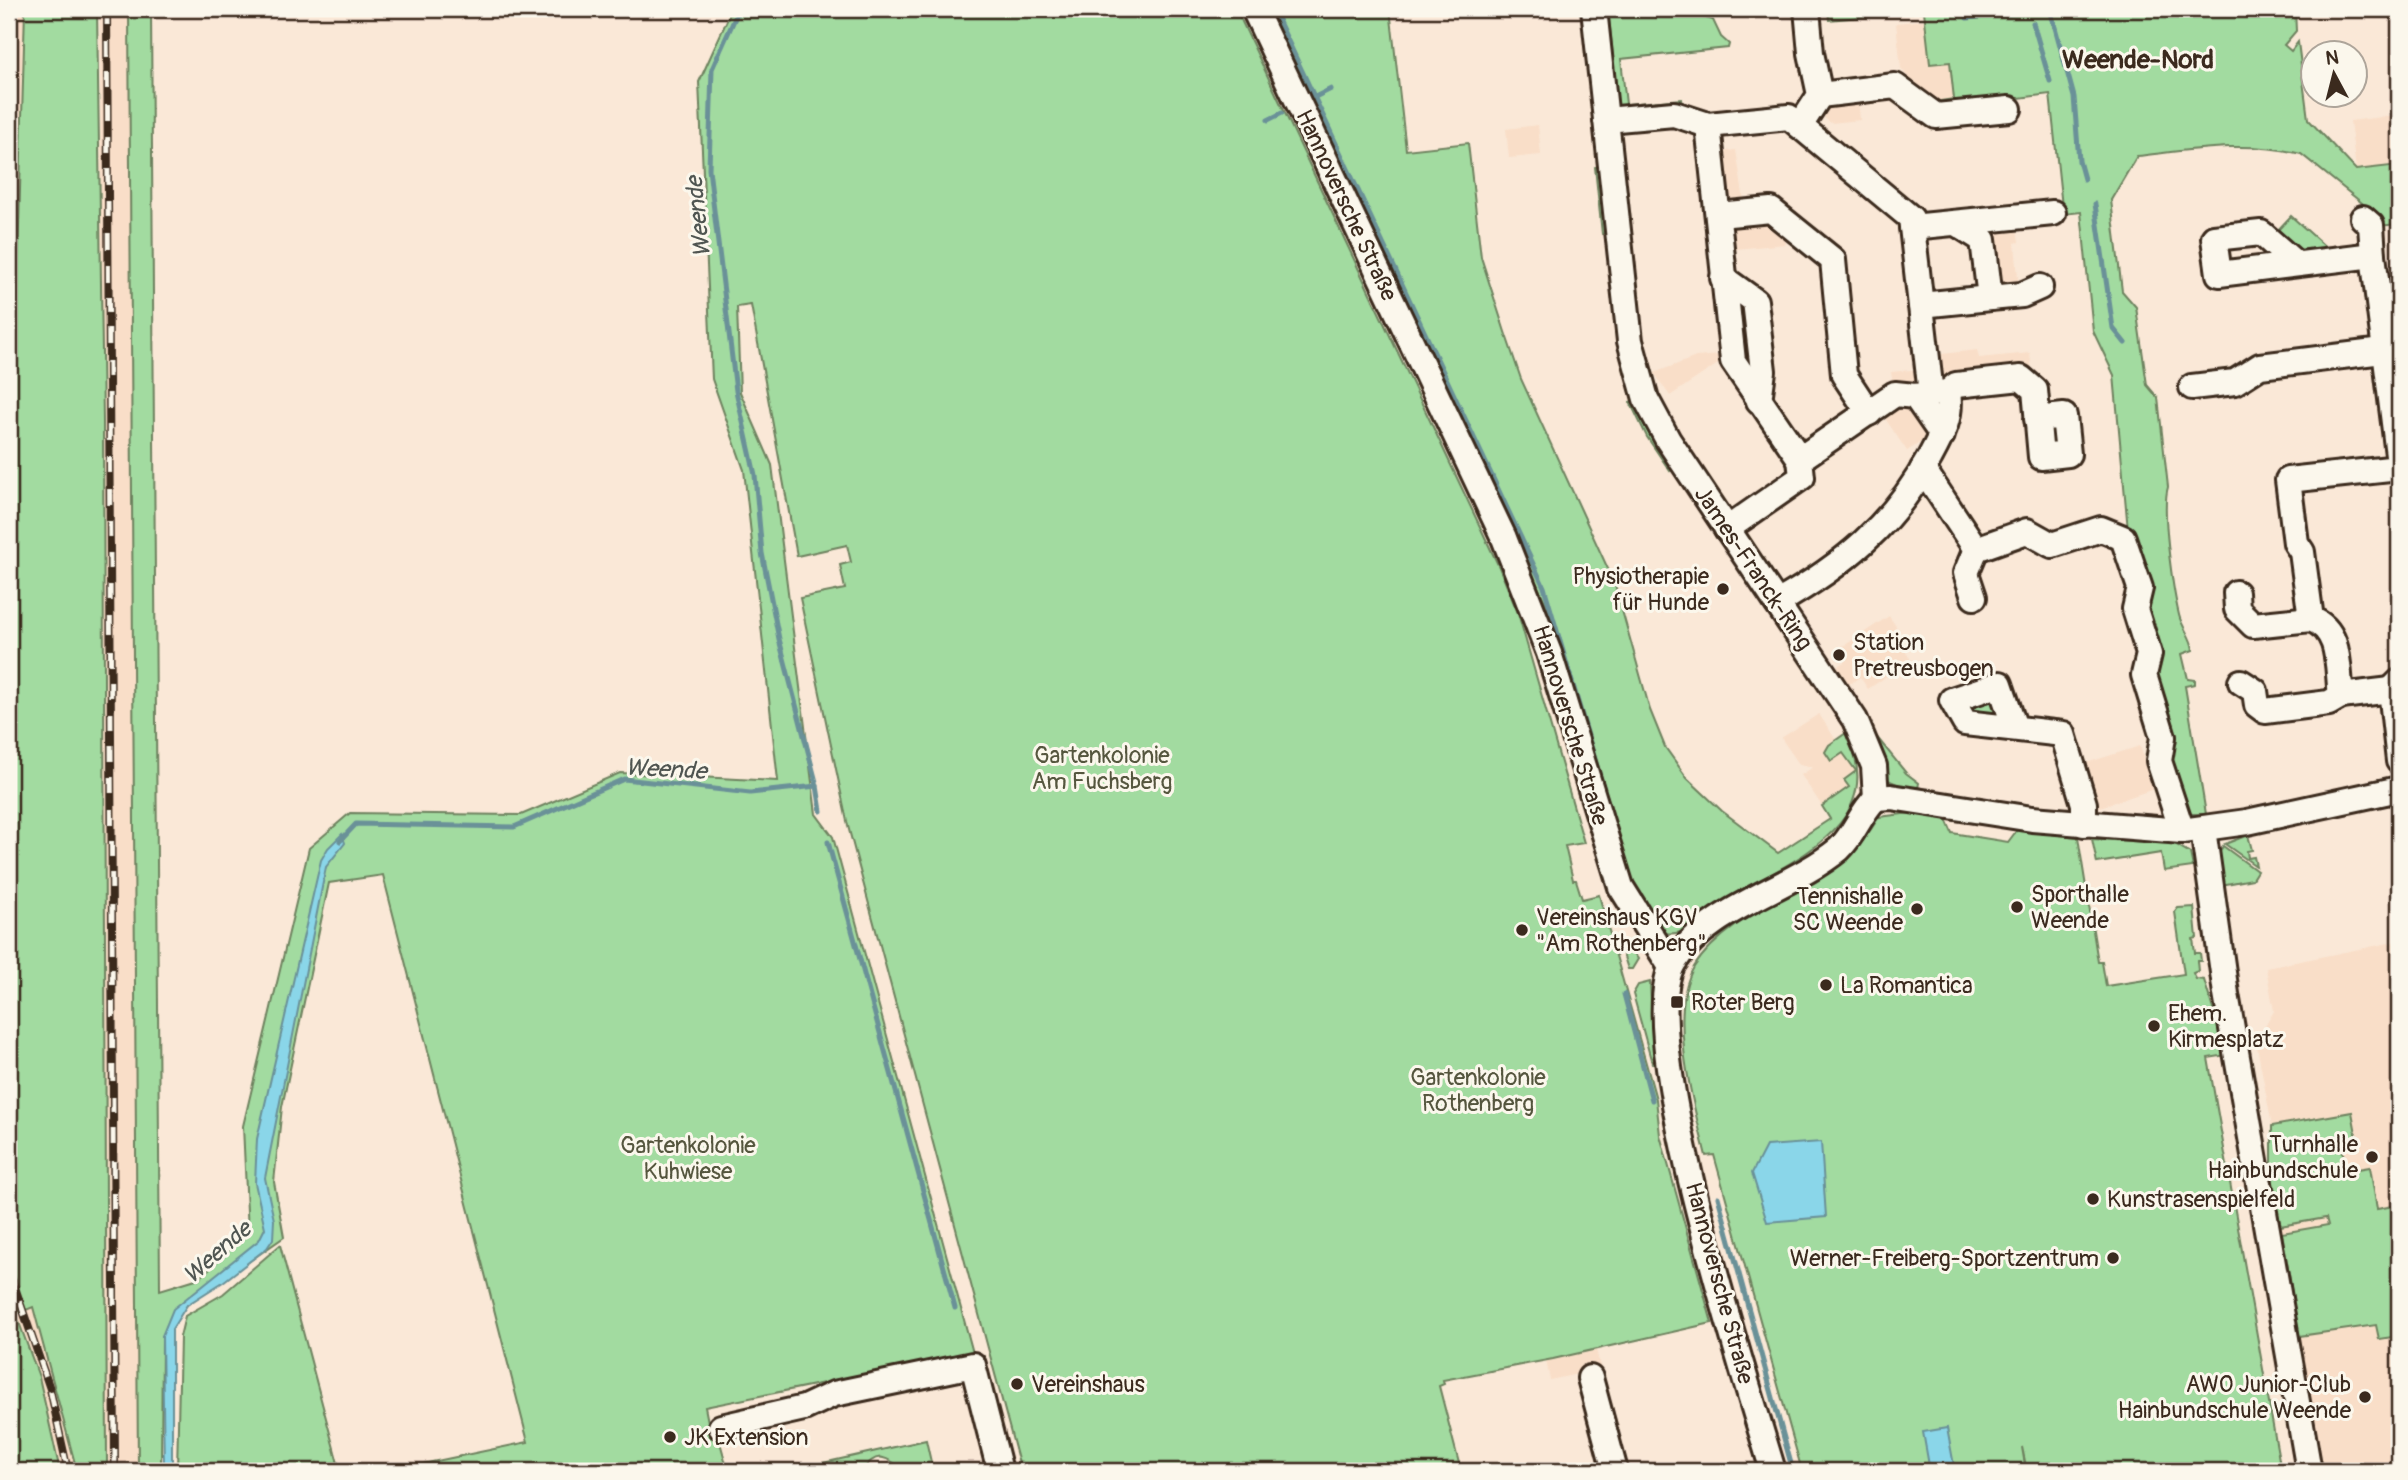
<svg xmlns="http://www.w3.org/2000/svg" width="2408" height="1480" viewBox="0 0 2408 1480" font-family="Pangolin,sans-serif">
	<rect width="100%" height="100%" fill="#fae8d7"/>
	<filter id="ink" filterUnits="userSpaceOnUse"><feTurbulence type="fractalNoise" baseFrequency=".0143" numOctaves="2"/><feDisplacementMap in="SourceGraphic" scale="14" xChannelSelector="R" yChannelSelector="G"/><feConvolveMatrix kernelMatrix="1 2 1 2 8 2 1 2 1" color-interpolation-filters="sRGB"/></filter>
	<g filter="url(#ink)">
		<g fill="#f9dec8">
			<path d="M9 9H25L9 587Z"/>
			<path d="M100 9H129L138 1471H60L39 1377 9 1291V1237L40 1330 106 1333Z"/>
			<path d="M1925 20 1930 64 1950 62 1954 99 1926 102 1901 68 1896 23Z"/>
			<path d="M1858 97 1860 120 1831 123 1818 113 1828 100Z"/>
			<path d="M2398 115 2399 127 2395 128 2399 165 2356 170 2350 121Z"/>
			<path d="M1538 125 1541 155 1509 158 1506 129Z"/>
			<path d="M1736 150 1744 201 1722 203 1717 152Z"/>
			<path d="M1770 216 1785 229 1786 244 1726 250 1731 220Z"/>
			<path d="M2016 220 2019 242 2015 243 2019 289 1999 291 1989 223Z"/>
			<path d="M1977 350 1979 358 2030 353 2032 371 1936 382 1933 355Z"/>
			<path d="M1720 355 1724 360 1670 396 1654 373 1696 357Z"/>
			<path d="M1921 369 1923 389 1894 392 1891 372Z"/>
			<path d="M1904 399 1929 437 1907 451 1882 414Z"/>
			<path d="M1889 616 1908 644 1903 648 1911 660 1868 689 1860 677 1848 685 1836 667 1847 660 1839 649Z"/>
			<path d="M1819 714 1836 740 1829 745 1843 753 1856 771 1849 787 1822 806 1801 775 1813 767 1799 764 1781 738Z"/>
			<path d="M2140 746 2154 789 2097 808 2083 764Z"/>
			<path d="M2399 941V1471H2322L2272 1177 2273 1131 2256 1041 2274 1011 2266 968Z"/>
			<path d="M1596 1350 1601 1369 1550 1380 1546 1360Z"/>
		</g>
		<g fill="#a2dba0" stroke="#6e825f" stroke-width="2">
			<path d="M25 9H97L103 421 107 1471H77L33 1307 16 1314 39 1377 60 1471H9V587Z"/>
			<path d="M129 9H151L160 1290 199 1278 248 1233 243 1126 309 848 350 813 521 815 620 773 778 781 744 470 712 379 699 82 732 9H1236L1499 567 1518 613 1584 843 1565 846 1573 880H1576L1582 899 1599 895 1656 1099 1660 1135 1712 1323 1553 1359 1443 1380 1444 1384 1439 1386 1461 1471H1021L848 826 800 598 845 589 840 565 851 562 847 545 797 556 751 305 737 307 740 392 772 465 816 814 833 837 973 1353 705 1407 711 1437 718 1435 728 1471H389L528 1442 383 875 329 883 282 1107 274 1182 284 1237 187 1305 162 1336 161 1471H138Z"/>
			<path d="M1267 9H1390L1406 150 1468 143 1481 257 1505 332 1521 379 1614 582 1650 710 1665 747 1687 778 1722 811 1778 853 1830 819 1822 806 1849 787 1844 780 1856 771 1843 753 1831 761 1825 752 1829 745 1846 733C1892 826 1790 860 1730 898 1705 915 1690 940 1657 932L1629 885 1548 608Z"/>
			<path d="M1828 9H2295L2296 31 2284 45 2291 51 2298 42 2308 119 2356 170 2399 165V224L2378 226 2377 215 2301 154C2247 140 2191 150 2137 156L2111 200 2122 291 2136 307 2147 385 2158 398 2168 487C2161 509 2173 590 2179 615 2182 628 2192 637 2193 650L2182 654 2188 679 2195 680V684L2185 686 2206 814H2190L2182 808 2167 752 2175 750 2150 675 2155 667 2160 666 2141 608 2144 602 2151 599 2128 530 2114 375 2093 331 2081 212 2054 215 2062 207 2050 94 1941 108 1940 101 1954 99 1950 62 1930 64 1924 11 1829 20Z"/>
			<path d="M1678 11 1679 17 1695 15 1713 20 1721 37 1729 44 1728 48 1621 59 1626 104 1682 99 1683 106 1618 107 1609 17Z"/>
			<path d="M1603 166 1610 233 1602 234 1595 167Z"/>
			<path d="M2291 216 2328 249 2303 256 2276 232Z"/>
			<path d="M1637 400 1675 467 1670 471 1647 437 1630 402Z"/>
			<path d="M1992 695 2003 714 1970 717 1969 700Z"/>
			<path d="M1871 730 1906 773 1919 783 1917 793 1888 780Z"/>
			<path d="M1911 813 1946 819 1952 833 2008 842 2017 830 2078 837 2098 962H2102L2106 986 2184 974 2175 912 2178 908 2194 907 2197 938 2193 939 2195 953H2200L2201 961H2197L2198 971 2193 973 2196 979 2204 980 2227 1055 2208 1058 2281 1471H2027L2022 1447 2026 1471H1802L1714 1155 1706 1156C1694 1107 1667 1013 1694 967 1714 935 1755 912 1786 895 1829 871 1853 860 1879 817Z"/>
			<path d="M2248 835 2252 850 2247 851 2248 858 2254 857 2256 866 2225 844Z"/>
			<path d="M2092 839 2173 843 2190 853 2193 867 2164 871 2161 853 2097 863Z"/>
			<path d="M2223 846 2257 871 2252 879 2221 885 2218 855Z"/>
			<path d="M1628 944 1638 959 1632 969H1628L1621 948Z"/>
			<path d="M1650 982 1654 1063H1652L1633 994 1638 985Z"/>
			<path d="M2352 1112 2358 1144 2342 1147 2346 1171 2370 1167 2377 1209 2399 1205V1336L2379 1339 2376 1325 2299 1336 2282 1233 2328 1225 2326 1218 2280 1226 2272 1177V1126Z"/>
			<path d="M280 1245 340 1471H177L180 1337 185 1316 223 1294Z"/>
			<path d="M926 1440 933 1471C926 1471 917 1473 910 1471 893 1468 882 1442 862 1471H787Z"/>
		</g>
		<g fill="#8ad6e9" stroke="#6a9198" stroke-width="2">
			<path d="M342 834 345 843 326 867 265 1178 274 1220 273 1239 267 1248 223 1282 187 1305 172 1329V1471H164L162 1336 173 1309 259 1240 265 1228 255 1183 257 1139 321 860 328 848Z"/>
			<path d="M1821 1142 1826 1217 1767 1222 1752 1173 1766 1146Z"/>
			<path d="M1947 1428 1955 1471H1930L1923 1432Z"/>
		</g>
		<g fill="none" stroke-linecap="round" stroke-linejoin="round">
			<g stroke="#6a9198" stroke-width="5">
				<path d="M1273 9 1544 587 1617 834"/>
				<path d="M2050 9 2074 97 2079 161 2084 179"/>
				<path d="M1967 18 2028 12"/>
				<path d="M2033 23 2050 81"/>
				<path d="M1315 97 1331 89"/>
				<path d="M1268 120 1282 113"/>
				<path d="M2095 204 2113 328 2125 343"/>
				<path d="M817 786 821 811"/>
				<path d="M340 841 356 824 514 827 624 779 750 793 817 786 779 639 762 553 755 475 736 391 709 169 712 69 739 9"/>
				<path d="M828 842 955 1308"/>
				<path d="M1624 994 1652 1100"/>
				<path d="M1718 1197 1793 1471"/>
			</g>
			<g stroke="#3b2a1e" stroke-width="30">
				<g id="minor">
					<path d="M1254 9 1504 538 1549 653 1621 887 1671 967"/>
					<path d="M1594 9 1630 341 1646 399 1668 440 1855 720 1874 766 1876 798"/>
					<path d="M1820 95 1895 86 1936 116 2009 109"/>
					<path d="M1606 120 1674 114 1708 125 1789 117 1911 218 1931 394"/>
					<path d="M1708 125 1733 361 1800 459"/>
					<path d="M1800 126 1820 95 1811 53 1807 9"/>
					<path d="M1719 215 1771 210 1833 260 1844 375 1869 413"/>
					<path d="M2363 218 2371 225 2373 255"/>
					<path d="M1912 227 2053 213"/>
					<path d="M2296 264 2261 233 2214 238 2219 274 2373 255 2399 463"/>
					<path d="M1723 278 1755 301 1763 371 1759 401"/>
					<path d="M1990 298 2022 295 2040 287"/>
					<path d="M1921 305 1990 298 1983 240 1956 223"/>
					<path d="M2192 387 2235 382 2260 366 2399 349"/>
					<path d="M1942 435 1915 396 1948 392 1956 385 2021 378 2035 390 2041 457 2068 454 2064 416 2037 419"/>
					<path d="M1923 469 1976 549 2027 531 2052 545 2101 529 2123 538 2140 588 2135 609 2149 654 2144 675 2163 737 2159 761 2182 831"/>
					<path d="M1727 529 1802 477 1800 459 1895 394 1915 396"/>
					<path d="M2236 593 2237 609 2253 625 2311 619"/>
					<path d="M1974 597 1966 573 1976 549"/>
					<path d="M1777 603C1842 566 1894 524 1930 457 1942 435 1952 417 1948 392"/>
					<path d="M2241 682 2255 691 2257 705 2265 711 2329 703 2341 696"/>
					<path d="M2399 682 2391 690 2399 761"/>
					<path d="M2391 690 2341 696C2337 667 2342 631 2311 619L2302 552 2296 543 2288 480 2399 468"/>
					<path d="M2015 728 2000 684 1952 700 1965 723 2063 734 2084 804V824"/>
					<path d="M1876 798 1891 797 2032 819 2182 831 2247 822 2399 789"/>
					<path d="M2203 829 2226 994 2309 1471"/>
					<path d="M1590 1378 1615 1471"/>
					<path d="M721 1427 804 1408 834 1394 973 1365 1000 1471"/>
					<path d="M1773 1471C1748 1384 1631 1030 1674 962 1709 907 1791 889 1839 849 1855 834 1860 813 1876 798"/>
				</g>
			</g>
			<use href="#minor" stroke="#fbf7ec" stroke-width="24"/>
			<g stroke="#3b2a1e" stroke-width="8">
				<g id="rail">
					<path d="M107 9 115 1471"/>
					<path d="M9 161 13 9"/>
					<path d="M9 1270 50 1389 68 1471"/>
				</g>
			</g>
			<use href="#rail" stroke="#fbf7ec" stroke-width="5" stroke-dasharray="16" stroke-linecap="butt"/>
		</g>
	</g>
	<g fill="#3b2a1e" stroke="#fbf7ec" stroke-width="2.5">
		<circle cx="1723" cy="589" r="7"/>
		<circle cx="1839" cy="655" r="7"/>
		<circle cx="2017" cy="907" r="7"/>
		<circle cx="1917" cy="909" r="7"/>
		<circle cx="1522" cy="930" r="7"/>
		<circle cx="1826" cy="985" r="7"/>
		<rect x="1670" y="995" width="14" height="14" rx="3.5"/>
		<circle cx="2154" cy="1026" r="7"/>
		<circle cx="2372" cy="1157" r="7"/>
		<circle cx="2093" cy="1199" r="7"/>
		<circle cx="2113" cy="1258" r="7"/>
		<circle cx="1017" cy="1384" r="7"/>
		<circle cx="2365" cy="1397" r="7"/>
		<circle cx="670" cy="1437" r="7"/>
	</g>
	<g text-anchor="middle" stroke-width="6" stroke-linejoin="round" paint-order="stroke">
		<g font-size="23" fill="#3b2a1e" stroke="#fbf7ec">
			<text transform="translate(1347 205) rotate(65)" y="8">Hannoversche Straße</text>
			<text transform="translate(1754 568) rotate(56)" y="8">James-Franck-Ring</text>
			<text transform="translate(1571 725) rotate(73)" y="8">Hannoversche Straße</text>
			<text transform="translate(1720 1283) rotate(75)" y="8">Hannoversche Straße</text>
		</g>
		<g font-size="23" fill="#3b2a1e" stroke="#fbf7ec" text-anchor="start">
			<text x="1709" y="584" text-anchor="end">Physiotherapie<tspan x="1709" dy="26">für Hunde</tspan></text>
			<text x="1853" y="650">Station<tspan x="1853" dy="26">Pretreusbogen</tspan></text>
			<text x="2031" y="902">Sporthalle<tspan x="2031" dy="26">Weende</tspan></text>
			<text x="1903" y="904" text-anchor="end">Tennishalle<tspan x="1903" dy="26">SC Weende</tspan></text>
			<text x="1536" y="925">Vereinshaus KGV<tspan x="1536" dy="26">"Am Rothenberg"</tspan></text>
			<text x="1840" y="993">La Romantica</text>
			<text x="1691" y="1010">Roter Berg</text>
			<text x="2168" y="1021">Ehem.<tspan x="2168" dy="26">Kirmesplatz</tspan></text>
			<text x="2358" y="1152" text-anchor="end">Turnhalle<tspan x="2358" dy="26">Hainbundschule</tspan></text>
			<text x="2107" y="1207">Kunstrasenspielfeld</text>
			<text x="2099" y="1266" text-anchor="end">Werner-Freiberg-Sportzentrum</text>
			<text x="1031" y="1392">Vereinshaus</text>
			<text x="2351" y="1392" text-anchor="end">AWO Junior-Club<tspan x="2351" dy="26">Hainbundschule Weende</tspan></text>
			<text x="684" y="1445">JK Extension</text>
		</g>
		<g font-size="23" fill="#55563e" stroke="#fbf7ec">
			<text x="1102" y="763">Gartenkolonie<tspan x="1102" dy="26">Am Fuchsberg</tspan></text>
			<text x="1478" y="1085">Gartenkolonie<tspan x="1478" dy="26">Rothenberg</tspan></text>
			<text x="688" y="1153">Gartenkolonie<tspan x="688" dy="26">Kuhwiese</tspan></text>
		</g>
		<g font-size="24" font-style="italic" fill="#4f5551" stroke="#fbf7ec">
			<text transform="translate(698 217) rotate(-96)" y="8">Weende</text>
			<text transform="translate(666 769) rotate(3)" y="8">Weende</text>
			<text transform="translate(217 1252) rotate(-41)" y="8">Weende</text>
		</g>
		<g font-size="26" font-weight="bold" fill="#3b2a1e" stroke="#fbf7ec">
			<text x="2138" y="68">Weende-Nord</text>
		</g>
	</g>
	<rect width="2408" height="1480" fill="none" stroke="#fbf7ec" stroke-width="35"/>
	<rect x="18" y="18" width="2373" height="1445" fill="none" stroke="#3b2a1e" stroke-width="2.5" filter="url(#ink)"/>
	<g transform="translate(2334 74) rotate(353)"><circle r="33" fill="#fbf7ec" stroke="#aea59a" stroke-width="2"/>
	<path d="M0-5L12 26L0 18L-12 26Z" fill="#3b2a1e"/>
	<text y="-10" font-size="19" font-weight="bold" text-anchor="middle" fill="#3b2a1e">N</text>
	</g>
</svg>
